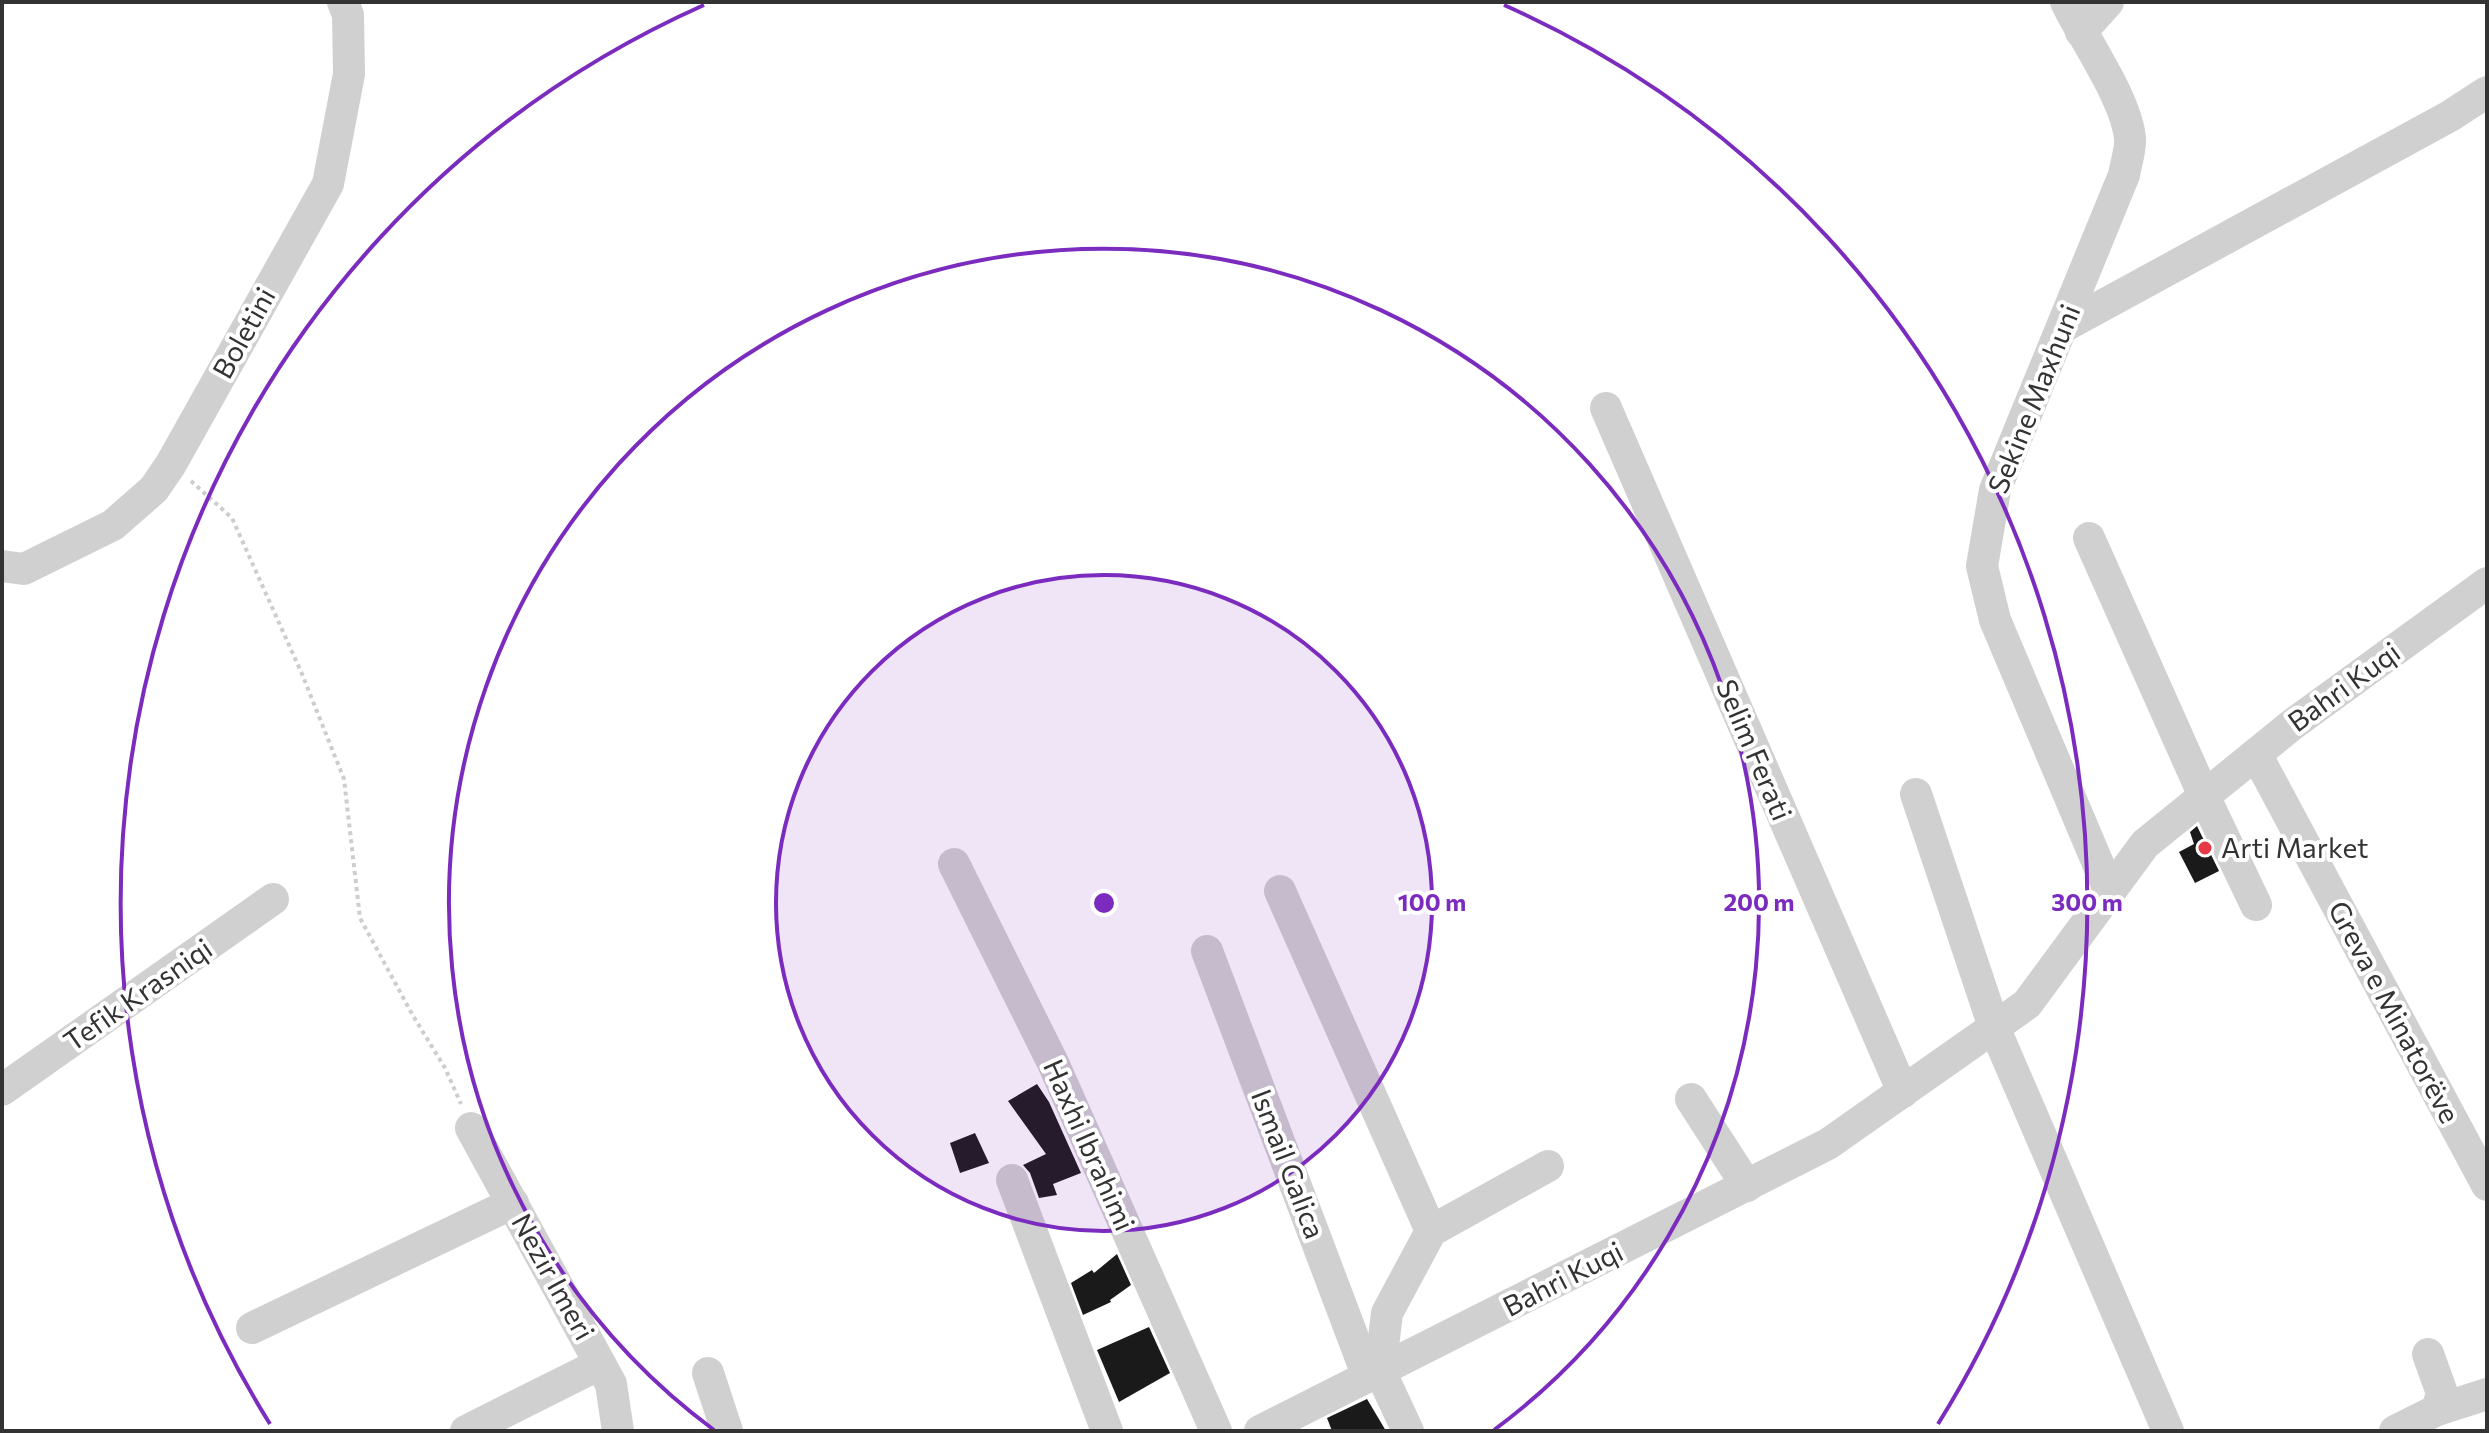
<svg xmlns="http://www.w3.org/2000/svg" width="2489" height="1433" viewBox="0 0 2489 1433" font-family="Commissioner,sans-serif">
	<rect width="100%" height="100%" fill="#fff"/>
	<g fill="#1a1a1a">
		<path d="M2197 826 2219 871 2195 883 2179 852 2194 844 2190 832Z"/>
		<path d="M1037 1084 1049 1102 1081 1173 1053 1184 1057 1195 1039 1198 1030 1173 1023 1165 1046 1154 1008 1101Z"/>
		<path d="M975 1133 989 1163 960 1173 950 1143Z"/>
		<path d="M1117 1254 1131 1285 1110 1300 1111 1302 1083 1315 1071 1283 1092 1270 1094 1273Z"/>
		<path d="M1149 1327 1170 1373 1119 1402 1097 1350Z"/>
		<path d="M1367 1399 1386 1431H1332L1327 1418Z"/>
	</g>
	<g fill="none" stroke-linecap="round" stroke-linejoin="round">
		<path stroke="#cdcdcd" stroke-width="4" stroke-dasharray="4 4" stroke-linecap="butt" d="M191 481 232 518 302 674 344 779 360 918 412 1014 445 1068 461 1104"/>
		<g stroke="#d0d0d0" stroke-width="32">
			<path d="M2066 2C2084 40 2126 98 2130 138 2131 149 2126 163 2124 175L1995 490 1982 566 1995 620 2110 892"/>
			<path d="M2081 32 2108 2"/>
			<path d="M2063 327 2450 116 2487 92"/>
			<path d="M1606 408 1903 1092"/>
			<path d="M2089 538 2204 796 2256 905"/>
			<path d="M2 566 24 569 113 525 154 489 171 464 328 184 349 74 348 15 343 2"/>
			<path d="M2256 754 2487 1185"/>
			<path d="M1916 794 1994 1027 2168 1431"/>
			<path d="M954 864 1053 1063 1216 1431"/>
			<path d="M1280 891 1431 1231"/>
			<path d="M1207 951 1368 1377"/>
			<path d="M2 1090 273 899"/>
			<path d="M1691 1099 1747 1186"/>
			<path d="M471 1128 611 1384 618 1431"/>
			<path d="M1012 1180 1107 1431"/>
			<path d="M252 1328 513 1203"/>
			<path d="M2428 1354 2442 1393 2437 1410"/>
			<path d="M708 1373 727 1431"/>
			<path d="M466 1431 600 1364"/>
			<path d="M1260 1431 1828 1144 2027 1004 2145 844 2293 724 2487 583"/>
			<path d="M1408 1431 1380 1371 1387 1313 1431 1231 1548 1166"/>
			<path d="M2395 1431 2437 1410 2487 1394"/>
		</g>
	</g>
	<circle cx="1104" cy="903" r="328" fill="#7b2cbf" fill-opacity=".12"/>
	<g fill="none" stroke="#7b2cbf" stroke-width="4">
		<circle cx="1104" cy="903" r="328"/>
		<path d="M714 1430A655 655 0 1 1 1494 1430"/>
		<path d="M270 1424A983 983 0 0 1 704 5M1504 5A983 983 0 0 1 1938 1424"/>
	</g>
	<circle fill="#e63946" stroke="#fff" stroke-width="3" cx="2205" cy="848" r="8"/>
	<g text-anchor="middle" stroke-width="8" stroke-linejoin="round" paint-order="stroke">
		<g font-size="28" fill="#333" stroke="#fff">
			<text transform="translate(244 333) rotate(-61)" y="10">Boletini</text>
			<text transform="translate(2034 399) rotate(-68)" y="10">Sekine Maxhuni</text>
			<text transform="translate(2344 687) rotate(-36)" y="10">Bahri Kuqi</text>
			<text transform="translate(1754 750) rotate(67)" y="10">Selim Ferati</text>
			<text transform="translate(138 995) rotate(-35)" y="10">Tefik Krasniqi</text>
			<text transform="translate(2394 1012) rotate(62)" y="10">Greva e Minatorëve</text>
			<text transform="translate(1089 1145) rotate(66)" y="10">Haxhi Ibrahimi</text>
			<text transform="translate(1288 1164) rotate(69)" y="10">Ismail Galica</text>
			<text transform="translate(553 1277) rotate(61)" y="10">Nezir Imeri</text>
			<text transform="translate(1563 1279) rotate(-27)" y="10">Bahri Kuqi</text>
		</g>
		<g font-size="28" fill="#333" stroke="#fff" text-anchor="start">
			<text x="2221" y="858">Arti Market</text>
		</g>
	</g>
	<circle cx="1104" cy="903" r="12" fill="#7b2cbf" stroke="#fff" stroke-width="4"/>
	<g font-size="24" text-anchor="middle" font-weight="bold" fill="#7b2cbf" stroke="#fff" stroke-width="8" stroke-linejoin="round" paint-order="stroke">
		<text x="1432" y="911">100 m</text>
		<text x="1759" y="911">200 m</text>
		<text x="2087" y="911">300 m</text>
	</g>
	<rect width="2489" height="1433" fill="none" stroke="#333333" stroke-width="8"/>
</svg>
